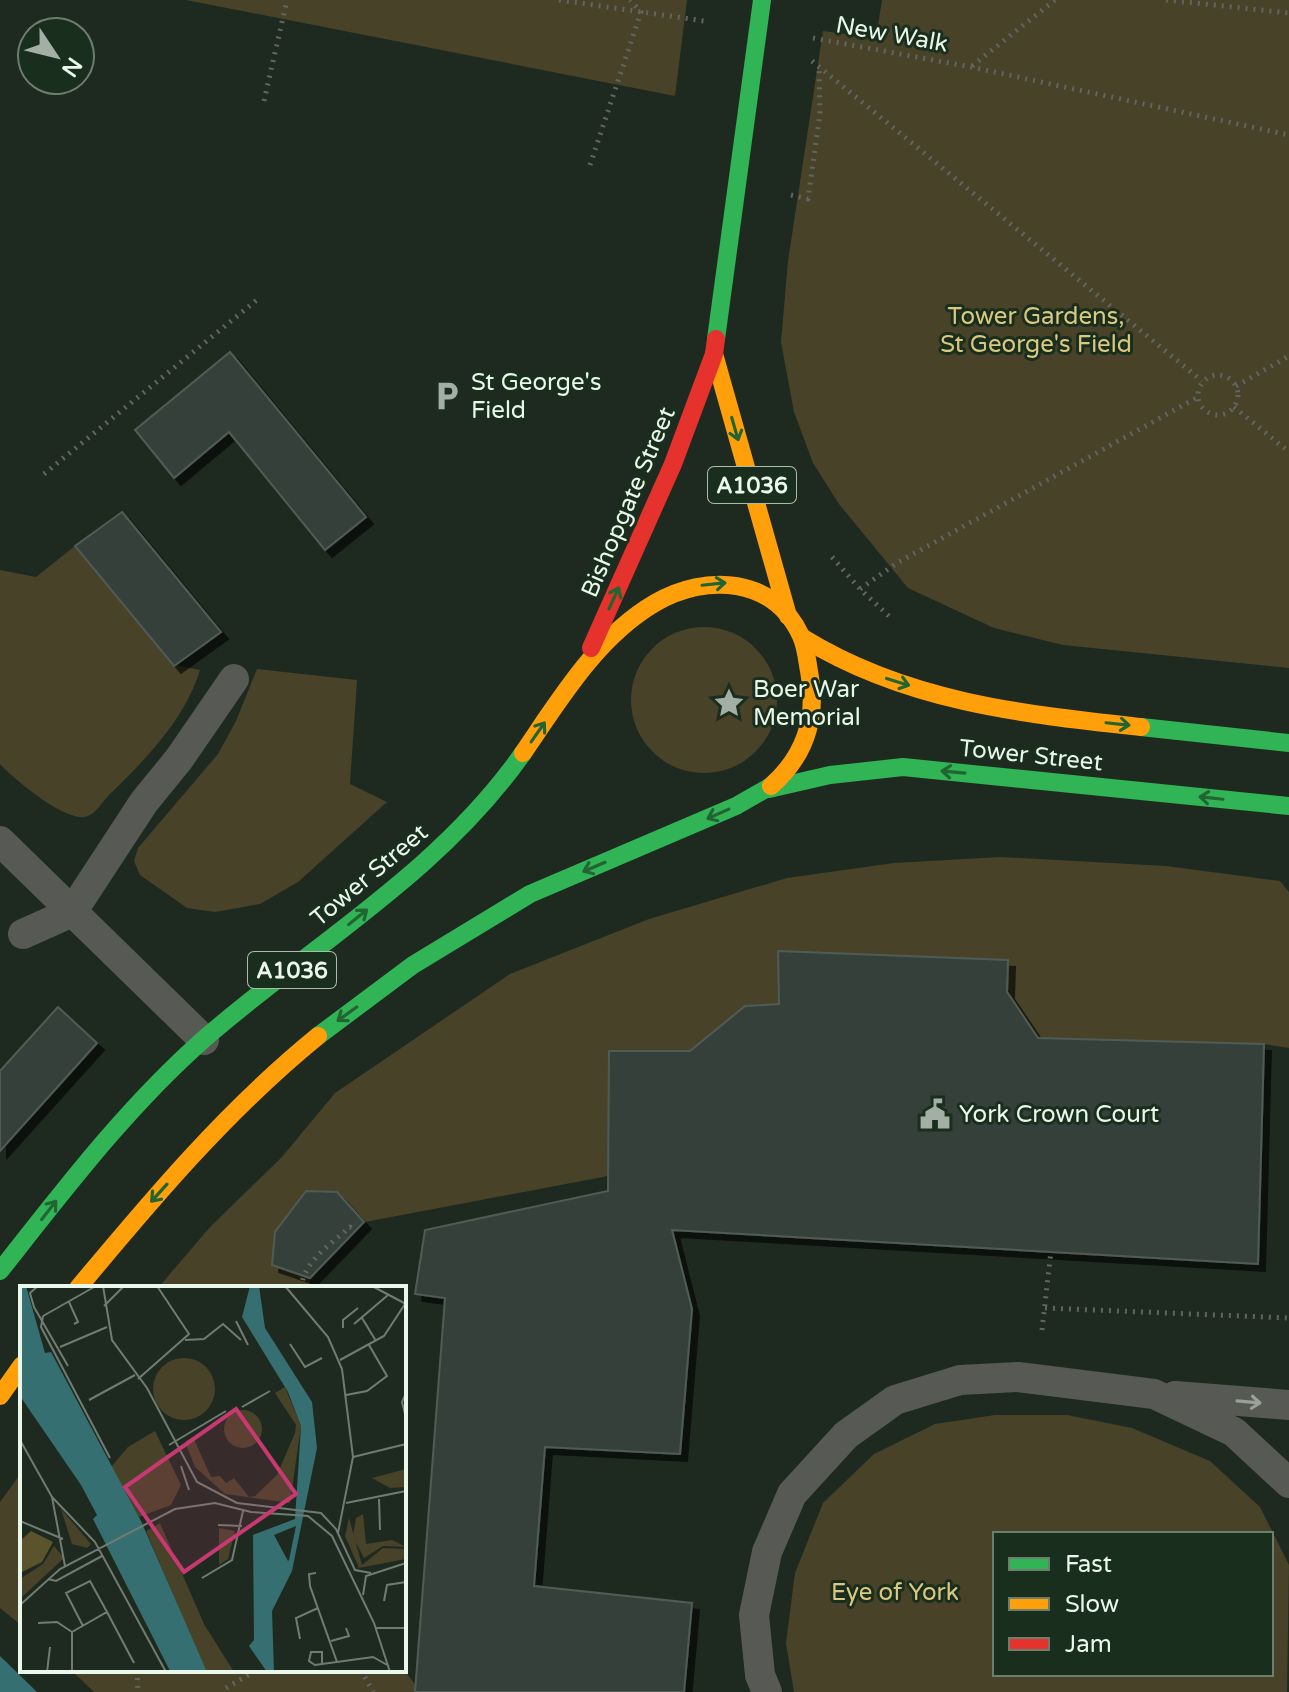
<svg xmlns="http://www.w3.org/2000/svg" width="1289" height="1692" viewBox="0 0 1289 1692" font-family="'Varela Round',sans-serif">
	<defs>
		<filter id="shadow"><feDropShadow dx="7" dy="7" stdDeviation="0" flood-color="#0009"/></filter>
	</defs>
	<rect width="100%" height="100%" fill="#1e2a20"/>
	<g fill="#484229" fill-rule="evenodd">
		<path d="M186 0H687L675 96Z"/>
		<path d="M882 0H1289V668L1063 645 994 628 908 588 839 504 813 463 794 412 781 342 788 261 823 31 876 38Z"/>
		<path d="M75 546 174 665 200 670C185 719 147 758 110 794 104 800 96 813 88 816 68 825 13 778 0 764V570L36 577Z"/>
		<circle cx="704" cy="700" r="73"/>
		<path d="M257 669 357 680 350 784 387 802 298 882 260 904 215 912 187 908 140 875 134 861 138 848 218 754 236 721Z"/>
		<path d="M1000 857 1166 866 1280 881 1289 892V1048L1264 1044 1038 1038 1007 1015V960L779 951V1004L723 1051H609L608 1176 365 1222 337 1193 306 1191 275 1232 272 1265 310 1278V1288H158L210 1227 282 1157 335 1093 510 974 649 919 787 878 894 863Z"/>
		<path d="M995 1415H1067L1132 1428 1210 1461 1260 1507 1289 1565 1287 1692H794L786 1643 795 1573 823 1503 874 1454 935 1424ZM995 1534H1271V1674H995Z"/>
		<path d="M22 1472V1626L0 1608V1502Z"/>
		<path d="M71 1670H404L421 1692H94Z"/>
	</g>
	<path fill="#366f71" d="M0 1656 37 1692H0Z"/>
	<g fill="#36413a" stroke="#505c55" stroke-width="2" filter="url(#shadow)">
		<path d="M230 352 366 517 325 550 229 432 174 478 135 430Z"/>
		<path d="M122 512 221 632 174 666 75 546Z"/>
		<path d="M778 951 1008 960 1007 992 1038 1038 1264 1044 1258 1264 672 1230 692 1309 680 1454 545 1447 534 1586 692 1603 684 1692H415L445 1298 415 1294 425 1230 608 1191 609 1051H690L745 1006 779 1004Z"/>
		<path d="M58 1007 97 1043 0 1151V1071Z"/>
		<path d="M306 1191 337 1192 364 1222 310 1278 272 1265 275 1232Z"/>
	</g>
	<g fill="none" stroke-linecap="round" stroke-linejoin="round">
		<g stroke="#60655f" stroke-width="5" stroke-dasharray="2 6" stroke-linecap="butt">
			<path d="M559 0 704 21"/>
			<path d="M1166 0 1289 13"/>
			<path d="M813 38 971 67 1289 135"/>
			<path d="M812 61 1202 381"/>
			<path d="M972 66 1055 0"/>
			<path d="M264 101 287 0"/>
			<path d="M590 165 641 12 630 0"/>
			<path d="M791 195 808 199 820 113 819 67"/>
			<circle cx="1218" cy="395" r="20"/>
			<path d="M1236 386 1289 356"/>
			<path d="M1234 407 1289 452"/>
			<path d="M44 474 258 299"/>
			<path d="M832 557 860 589 891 618"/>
			<path d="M860 589 897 563 1198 397"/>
			<path d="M301 1288C304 1261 331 1244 350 1227L357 1230"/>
			<path d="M1045 1308 1289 1318"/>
			<path d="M1042 1330 1051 1251"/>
			<path d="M137 1670 138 1692"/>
			<path d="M361 1670 373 1692"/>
			<path d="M226 1688 257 1670"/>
		</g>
		<g stroke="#575a54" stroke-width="30">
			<path d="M0 841 204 1040"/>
			<path d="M23 934 72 912 144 802 179 759 234 679"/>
			<path d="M1175 1396 1289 1405"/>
			<path d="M767 1692 760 1675 754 1615 767 1552 792 1494 846 1435 895 1400 960 1380 1018 1377 1154 1394 1234 1432 1289 1483"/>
		</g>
		<g stroke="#30b455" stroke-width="18">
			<path d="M716 339 762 0"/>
			<path d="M1141 727 1289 743"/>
			<path d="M769 789 830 775 903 767 1289 806"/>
			<path d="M318 1036 413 965 530 894 736 806 771 786"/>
			<path d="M0 1271C64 1190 126 1108 204 1039 312 945 440 872 523 753"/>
		</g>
		<g stroke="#ff9f0a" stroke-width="18">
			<path d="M714 354 788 616"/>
			<path d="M803 638C907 702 1022 714 1141 727"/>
			<path d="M523 753C560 699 597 637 655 603 706 573 774 577 801 636 806 647 807 660 809 671 818 717 806 755 771 786"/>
			<path d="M78 1288C153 1198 227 1110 318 1036"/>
			<path d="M0 1396 22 1365"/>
		</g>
		<path stroke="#e5322d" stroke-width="18" d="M591 648 673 464 714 354 716 339"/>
	</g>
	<defs><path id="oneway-shaft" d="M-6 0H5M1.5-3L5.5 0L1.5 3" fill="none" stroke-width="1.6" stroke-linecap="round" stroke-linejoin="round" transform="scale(2)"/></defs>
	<g stroke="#236433">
		<use href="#oneway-shaft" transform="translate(735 429) rotate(74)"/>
		<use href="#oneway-shaft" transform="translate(714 584) rotate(-6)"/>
		<use href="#oneway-shaft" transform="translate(614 598) rotate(-65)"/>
		<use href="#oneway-shaft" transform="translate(898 682) rotate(17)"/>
		<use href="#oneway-shaft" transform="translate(1118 724) rotate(6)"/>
		<use href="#oneway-shaft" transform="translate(538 732) rotate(-55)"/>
		<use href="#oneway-shaft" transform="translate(953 772) rotate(-175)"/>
		<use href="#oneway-shaft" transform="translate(1211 798) rotate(-174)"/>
		<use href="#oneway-shaft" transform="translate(718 814) rotate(156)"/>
		<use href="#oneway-shaft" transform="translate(594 867) rotate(157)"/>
		<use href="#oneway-shaft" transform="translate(358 917) rotate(-39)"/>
		<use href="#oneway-shaft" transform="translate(347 1014) rotate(144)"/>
		<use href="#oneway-shaft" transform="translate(159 1193) rotate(132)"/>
		<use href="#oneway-shaft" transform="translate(49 1210) rotate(-52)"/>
	</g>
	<use stroke="#99a198" href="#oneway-shaft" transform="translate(1249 1402) rotate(5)"/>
	<defs>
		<g id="parking-bare" transform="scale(2.4)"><path d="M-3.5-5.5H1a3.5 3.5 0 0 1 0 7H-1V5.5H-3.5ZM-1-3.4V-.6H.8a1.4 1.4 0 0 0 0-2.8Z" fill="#a3afa4" stroke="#1a2e1d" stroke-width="2.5" paint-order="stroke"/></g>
		<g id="sight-bare" transform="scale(2.4)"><path d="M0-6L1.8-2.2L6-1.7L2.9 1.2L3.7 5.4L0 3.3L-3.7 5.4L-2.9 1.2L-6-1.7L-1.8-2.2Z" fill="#a3afa4" stroke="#1a2e1d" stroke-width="2.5" paint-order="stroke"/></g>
		<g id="civic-bare" transform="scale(2.4)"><path d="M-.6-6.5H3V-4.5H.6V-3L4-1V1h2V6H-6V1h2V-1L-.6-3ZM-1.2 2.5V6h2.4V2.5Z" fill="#a3afa4" stroke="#1a2e1d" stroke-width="2.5" paint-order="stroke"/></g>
	</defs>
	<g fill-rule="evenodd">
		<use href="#parking-bare" x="447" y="396"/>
		<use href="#sight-bare" x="729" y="703"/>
		<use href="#civic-bare" x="935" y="1114"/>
	</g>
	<g text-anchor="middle" stroke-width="6" stroke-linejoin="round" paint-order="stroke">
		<g fill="#1a2e1d" stroke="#acbbad" stroke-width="2">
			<rect x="708" y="467" width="88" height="36" rx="6"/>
			<rect x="248" y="952" width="88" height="36" rx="6"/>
		</g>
		<g font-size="22" font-weight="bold" fill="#eaf7eb">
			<text x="752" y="493">A1036</text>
			<text x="292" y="978">A1036</text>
		</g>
		<g font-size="24" fill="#eaf7eb" stroke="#1a2e1d">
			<text transform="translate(892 34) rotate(10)" y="8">New Walk</text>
			<text transform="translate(628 502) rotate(-67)" y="8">Bishopgate Street</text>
			<text transform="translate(1031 755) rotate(6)" y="8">Tower Street</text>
			<text transform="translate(369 875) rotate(-40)" y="8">Tower Street</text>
		</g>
		<g font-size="24" fill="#dbc880" stroke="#1a2e1d">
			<text x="1036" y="324">Tower Gardens,<tspan x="1036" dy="28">St George's Field</tspan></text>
			<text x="895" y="1600">Eye of York</text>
		</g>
		<g font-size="24" fill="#eaf7eb" stroke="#1a2e1d" text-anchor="start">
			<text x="471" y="390">St George's<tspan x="471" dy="28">Field</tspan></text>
			<text x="753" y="697">Boer War<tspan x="753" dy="28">Memorial</tspan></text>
			<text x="959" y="1122">York Crown Court</text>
		</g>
	</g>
	<g transform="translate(20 1286)">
		<rect width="386" height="386" fill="#1e2a20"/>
		<path d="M133 103a31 31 0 1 1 62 0a31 31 0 1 1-62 0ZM265 101 281 140 270 217 205 208 175 181 165 156 173 151 191 191 200 190 206 197 214 192 229 211 235 210 257 189 275 147 276 139 255 107ZM204 143a19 19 0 1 1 38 0a19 19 0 1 1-38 0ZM135 145 161 199 151 219 119 231 91 181 108 161ZM386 183V201L370 202 352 192ZM41 223 71 258 67 262 52 258ZM343 228 346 258 372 254 386 261 363 260 344 272 333 251 336 232ZM329 232 342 279 363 262 386 263V273L339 282 325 250ZM140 237 184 338 214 386H187L177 366 126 245ZM199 242 215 245 208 273 199 279ZM34 260 44 272 0 313V293L23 278Z" fill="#484229"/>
		<path d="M11 245 33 256 22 276 0 287V255Z" fill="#5b532c"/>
		<path d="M0 0H6L25 67 31 66 121 235 187 386 150 385 73 233 77 229 61 199 2 113ZM230 0H239L245 42 292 116 297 162 272 285 252 325 254 386H247L229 360 234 354 233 249 275 233 281 140 268 106 222 31ZM276 240 269 274 268 275 254 249Z" fill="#366f71" fill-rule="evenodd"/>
		<path fill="none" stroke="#707c71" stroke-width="2" d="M18 0 10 7 14 21 48 80M83 0 92 54 127 102 177 196 217 217 301 227 316 243 335 284 351 287M265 0 308 51 322 83 333 171 318 247M352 0 386 18M49 16 58 36 54 38M84 20 104 0M23 30 21 41 90 172M23 30 76 0M342 32 356 55M216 35 228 59M334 38 368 9M323 42V34L338 22M165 54 184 53 203 38 221 54M270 58 285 81 302 72M40 61 87 41M320 74 364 50 385 18M118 93 169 48 137 0M386 107 382 116 386 132M326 109 347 105 367 90 349 59M69 114 115 89M222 121 250 105M0 154 32 211 45 280M149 159 206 125M333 171 386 158M161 180 169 204M32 211 75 256 146 386M359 213 360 244M326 217 386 205M0 235 43 253M198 239 222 240M296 287 289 288 290 300 317 376M182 292 212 274 223 225M28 293 36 295 82 270M343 309 346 290 386 277M364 315 367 299 386 296M0 319 40 283 155 223 195 217 231 226 288 230 312 250 354 337 370 386M18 337 37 336 52 346M63 340 46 307 70 295 87 326M356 342H386M52 346 87 326 114 377M280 353 276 332 298 322M311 355 329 350 326 342M302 377V366H291L289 375 295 379 353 371 369 380M27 386 30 361M52 386V346"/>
		<path fill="#c83971" fill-opacity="0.15" stroke="#c83971" stroke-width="4" d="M216 123 276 208 164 286 105 201Z"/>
		<rect width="386" height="386" fill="none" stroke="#eaf7eb" stroke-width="4"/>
	</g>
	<rect x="993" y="1532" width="280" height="144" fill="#1a2e1d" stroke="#6d7e6f" stroke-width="2"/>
	<rect x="1009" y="1558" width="40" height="12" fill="#30b455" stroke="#6d7e6f" stroke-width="2"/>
	<text x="1065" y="1572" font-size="24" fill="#eaf7eb">Fast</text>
	<rect x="1009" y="1598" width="40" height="12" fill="#ff9f0a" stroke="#6d7e6f" stroke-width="2"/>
	<text x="1065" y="1612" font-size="24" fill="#eaf7eb">Slow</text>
	<rect x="1009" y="1638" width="40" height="12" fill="#e5322d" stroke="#6d7e6f" stroke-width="2"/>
	<text x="1065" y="1652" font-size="24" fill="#eaf7eb">Jam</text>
	<g transform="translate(56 56) rotate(125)"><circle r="38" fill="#1a2e1d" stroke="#6d7e6f" stroke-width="2"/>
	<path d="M0-6L14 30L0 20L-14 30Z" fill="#a3afa4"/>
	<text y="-12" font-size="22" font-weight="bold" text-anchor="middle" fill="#eaf7eb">N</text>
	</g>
</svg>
